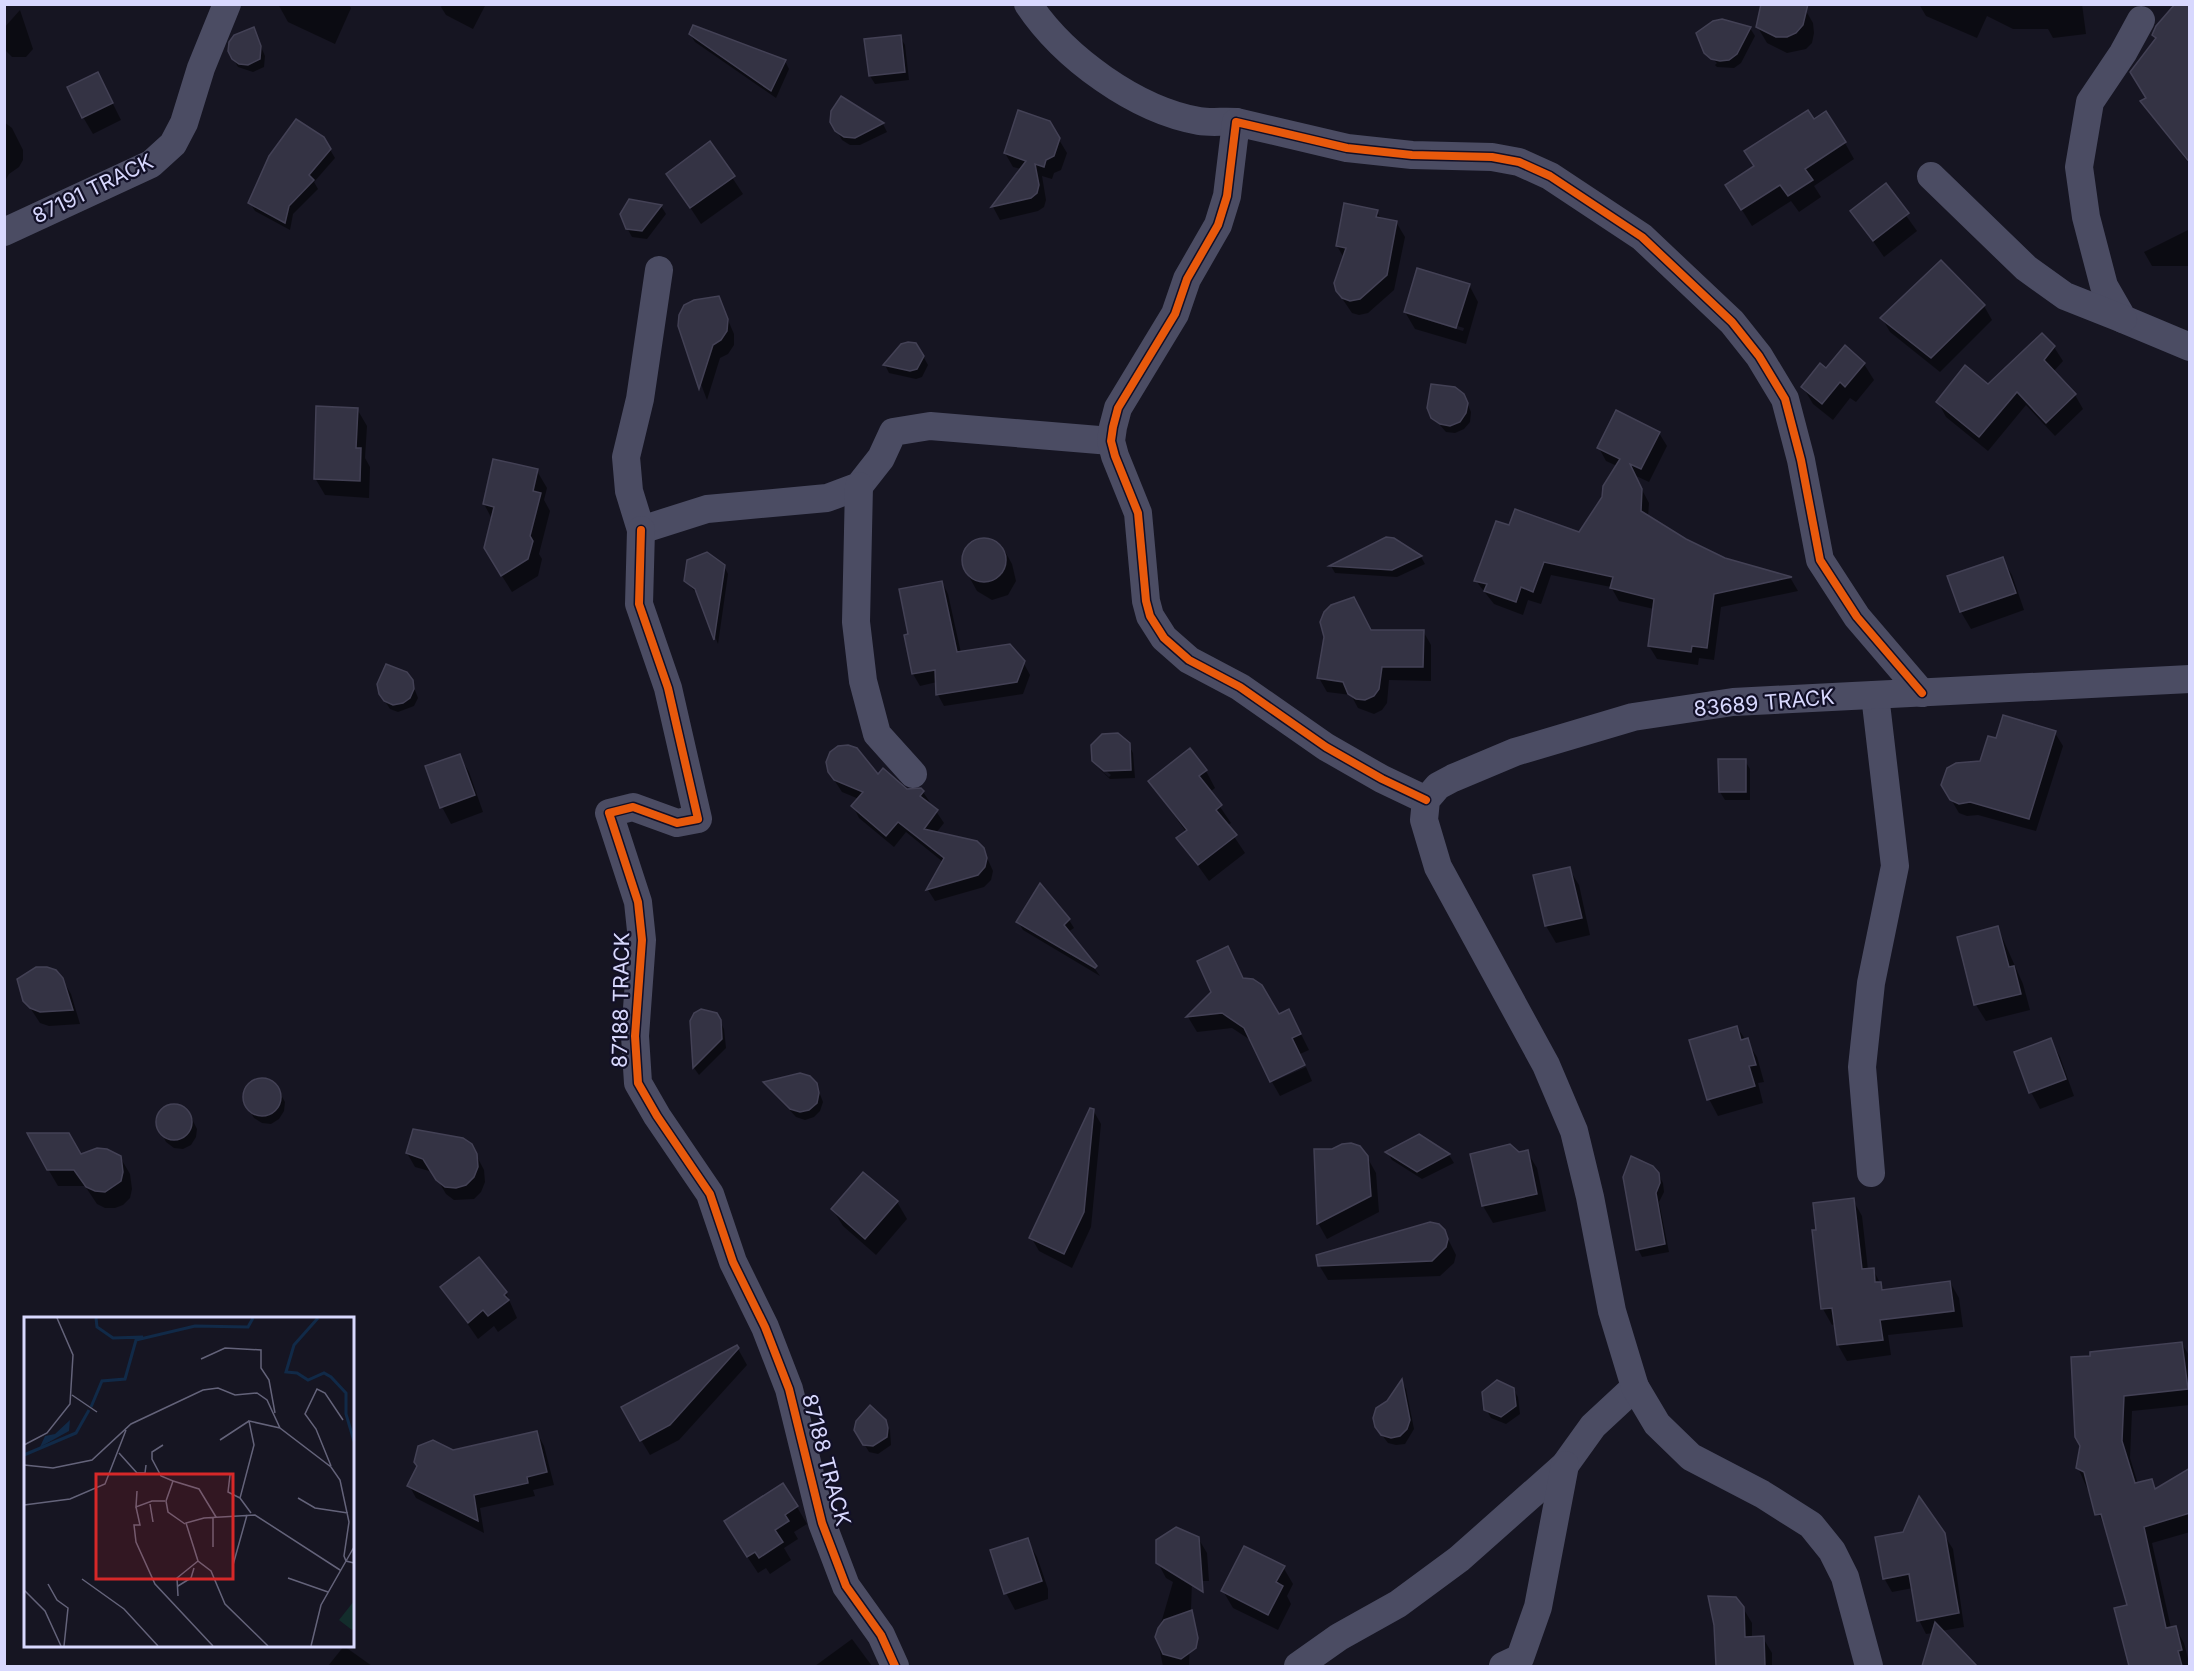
<svg xmlns="http://www.w3.org/2000/svg" width="2194" height="1671" viewBox="0 0 2194 1671" font-family="Inter,sans-serif">
	<rect width="100%" height="100%" fill="#161522"/>
	<g fill="#0007" fill-rule="evenodd">
		<path d="M278 4H348L351 8 335 44 288 22Z"/>
		<path d="M443 4H486L473 29 446 15 441 7Z"/>
		<path d="M1802 4 1813 23 1814 33 1812 43 1806 49 1787 53 1767 43 1757 26Z"/>
		<path d="M1919 4H2082L2086 34 2053 38 2048 29H2013L1987 16 1977 38 1926 16Z"/>
		<path d="M2171 4H2190V165L2142 102 2148 99 2162 48 2154 35 2173 9Z"/>
		<path d="M20 10 33 49 26 57H12L4 49V28Z"/>
		<path d="M1750 28 1755 36 1741 63 1734 68 1717 67 1710 60 1715 65 1717 63 1705 52Z"/>
		<path d="M253 29 265 56 264 67 253 72 238 67 233 58Z"/>
		<path d="M690 34 785 61 789 69 776 98 695 42Z"/>
		<path d="M900 37 905 45 909 80 875 84 870 76Z"/>
		<path d="M98 74 121 120 93 134 83 117Z"/>
		<path d="M842 98 883 124 887 132 860 145H850L842 140 832 122Z"/>
		<path d="M1813 121 1845 143 1854 159 1814 186 1821 197 1799 212 1791 201 1752 226 1737 202 1755 167Z"/>
		<path d="M4 122 12 128 23 150V160L19 167 9 174 4 183Z"/>
		<path d="M1049 123 1067 153 1061 170 1054 173 1052 179 1042 176 1046 200 1044 207 1038 211 1000 220 993 207 1021 169 1013 167 1005 153Z"/>
		<path d="M323 138 335 158 314 182 318 189 293 214 290 230 255 211 250 203Z"/>
		<path d="M710 144 743 194 701 224 668 174Z"/>
		<path d="M1885 186 1917 231 1884 257 1852 211Z"/>
		<path d="M630 201 661 206 666 214 647 239 632 237 627 228Z"/>
		<path d="M1345 205 1377 212 1381 219 1396 222 1405 237 1394 290 1368 313 1359 315 1352 313 1337 291 1344 258 1337 246Z"/>
		<path d="M2190 229V266H2152L2144 252Z"/>
		<path d="M1941 262 1984 306 1992 320 1940 372 1890 332 1882 318Z"/>
		<path d="M1469 285 1478 302 1466 344 1415 329 1405 312ZM1417 314 1464 328 1463 331 1417 317Z"/>
		<path d="M718 297 734 334V345L728 354 720 358 707 400 679 326Z"/>
		<path d="M2054 347 2063 361 2053 372 2075 395 2083 409 2055 436 2026 405 1988 451 1946 417 1938 402 1988 386Z"/>
		<path d="M923 356 928 365 922 377 916 379 889 373 885 365Z"/>
		<path d="M1864 364 1874 380 1856 402 1850 398 1833 420 1813 404 1803 387 1826 370Z"/>
		<path d="M1467 403 1471 412 1470 422 1464 429 1455 433 1446 432 1433 417Z"/>
		<path d="M357 409 367 426 365 458 370 467 369 498 325 495 315 478Z"/>
		<path d="M1659 433 1667 446 1649 482 1634 475 1649 503 1648 517 1685 540 1724 559 1791 579 1798 591 1721 607 1714 660 1699 658 1698 665 1657 659 1649 646 1654 609 1619 601 1611 587 1551 575 1541 604 1528 600 1523 615 1494 604 1476 581 1510 527 1580 534 1604 497 1617 466 1606 461 1599 448Z"/>
		<path d="M537 471 547 488 544 500 550 511 539 554 542 559 538 576 512 592 495 565 492 519 484 504Z"/>
		<path d="M987 538 1002 546 1012 564 1016 581 1008 595 992 600 977 591 967 573 962 557 970 542Z"/>
		<path d="M1386 539H1394L1421 557 1425 564 1397 577 1335 573 1331 566Z"/>
		<path d="M2002 559 2012 575 2024 610 1971 629 1961 612 1949 577Z"/>
		<path d="M724 566 728 574 718 644 699 596 686 581Z"/>
		<path d="M942 582 948 594 961 653 1023 662 1030 675 1023 694 944 706 938 695 937 682 920 686 913 674Z"/>
		<path d="M1371 631H1423L1431 645V681L1389 680 1387 703 1382 710 1374 714 1358 708 1351 695 1327 692 1319 678Z"/>
		<path d="M411 680 418 698 414 706 398 712 390 709 380 693Z"/>
		<path d="M2055 733 2063 746 2036 831 1978 815 1967 816 1959 813 1942 784 1982 763 1997 740Z"/>
		<path d="M1128 744 1133 753 1135 778 1110 779 1098 768 1109 777 1111 775 1096 762Z"/>
		<path d="M459 756 469 772 483 812 451 824 442 807Z"/>
		<path d="M1745 761 1750 769V800H1725L1720 792Z"/>
		<path d="M1206 771 1215 788 1210 792 1231 823 1227 826 1245 853 1209 881 1178 838 1186 832 1150 781Z"/>
		<path d="M829 772 878 776 907 791 923 792 944 823 936 833 983 849 993 871 991 880 984 887 935 901 928 890 943 862 906 832 894 847 859 818 853 806 859 799 842 792Z"/>
		<path d="M1569 869 1579 885 1590 935 1556 943 1546 926 1535 876Z"/>
		<path d="M1040 885 1069 920 1074 928 1068 932 1100 976 1023 930 1018 922Z"/>
		<path d="M1998 928 2023 984 2030 1010 1986 1021 1976 1005 1958 938Z"/>
		<path d="M1236 963 1244 979 1278 1016 1297 1026 1309 1050 1300 1054 1252 1041 1232 1028 1197 1032 1188 1017Z"/>
		<path d="M62 979 71 994 80 1024 49 1026 40 1023 25 1000Z"/>
		<path d="M702 1011 716 1014 724 1029 726 1048 699 1075 694 1068 692 1021Z"/>
		<path d="M1737 1027 1757 1057 1764 1082 1758 1083 1763 1103 1718 1116 1709 1099Z"/>
		<path d="M2050 1040 2060 1057 2074 1096 2040 1109 2031 1092Z"/>
		<path d="M1306 1067 1312 1081 1280 1096 1272 1082Z"/>
		<path d="M258 1080H267L275 1084 285 1102 284 1111 279 1119 271 1124 262 1123 254 1118 244 1101 245 1091 250 1084Z"/>
		<path d="M765 1083 816 1084 823 1102 820 1111 814 1117 805 1120 796 1117Z"/>
		<path d="M172 1105 188 1111 197 1129 196 1137 191 1145 183 1149 174 1148 166 1142 157 1125 158 1116 163 1109Z"/>
		<path d="M1093 1110 1101 1124 1091 1227 1072 1268 1039 1251 1031 1237Z"/>
		<path d="M1419 1136 1449 1155 1454 1163 1422 1179 1392 1160 1387 1152Z"/>
		<path d="M471 1145 484 1170 485 1182 481 1192 474 1199 454 1200 446 1194 433 1172 415 1167 407 1153Z"/>
		<path d="M1315 1150 1367 1157 1376 1173 1379 1212 1327 1239 1318 1223Z"/>
		<path d="M1527 1152 1537 1168 1546 1211 1493 1223 1483 1206 1471 1155Z"/>
		<path d="M81 1156 120 1157 130 1174 132 1189 130 1198 123 1205 115 1208H105L97 1204 85 1186H58L48 1169Z"/>
		<path d="M864 1174 897 1202 907 1219 876 1255 843 1226 833 1210Z"/>
		<path d="M1658 1174 1663 1183 1664 1192 1659 1202 1669 1252 1642 1257 1638 1249Z"/>
		<path d="M1853 1200 1862 1216 1868 1270 1873 1269 1884 1291 1950 1282 1959 1298 1963 1327 1888 1335 1891 1355 1847 1361 1838 1345 1836 1324 1832 1325 1823 1309Z"/>
		<path d="M1444 1231 1456 1255 1454 1263 1440 1276 1328 1280 1319 1265Z"/>
		<path d="M442 1287 506 1293 517 1318 498 1332 494 1326 478 1339Z"/>
		<path d="M2182 1344 2190 1357V1405L2132 1411 2130 1458 2138 1484 2151 1480 2156 1490 2190 1470V1532L2152 1543 2171 1628 2175 1627 2184 1643 2190 1666H2131L2116 1609 2128 1606 2106 1530 2078 1468 2081 1446 2076 1436Z"/>
		<path d="M737 1347 747 1365 679 1440 650 1455 641 1440Z"/>
		<path d="M1402 1382 1406 1389 1414 1429 1405 1444 1396 1445 1388 1443 1376 1427Z"/>
		<path d="M1513 1389 1518 1397 1520 1414 1506 1424 1491 1418 1486 1409Z"/>
		<path d="M885 1421 890 1430 891 1445 878 1454 869 1452 856 1430Z"/>
		<path d="M537 1433 544 1446 554 1485 533 1490 535 1496 480 1508 484 1533 416 1498 409 1485 418 1467 453 1452Z"/>
		<path d="M797 1507 807 1524 794 1532 798 1539 784 1548 791 1560 770 1574 766 1568 758 1573 735 1538Z"/>
		<path d="M1944 1535 1953 1549 1964 1627 1941 1631 1961 1652 1970 1666H1925L1933 1633 1926 1634 1919 1620 1913 1588 1892 1592 1884 1578Z"/>
		<path d="M1198 1538 1207 1553 1209 1581H1192L1189 1666H1163L1157 1637 1173 1582 1166 1578 1158 1563Z"/>
		<path d="M1027 1540 1037 1557 1048 1589V1599L1015 1610 1006 1593Z"/>
		<path d="M1283 1567 1293 1584 1287 1596 1291 1604 1278 1630 1233 1608 1223 1591Z"/>
		<path d="M1743 1608 1752 1623V1638H1763L1772 1653V1666H1717L1716 1625Z"/>
		<path d="M852 1639 872 1666H815Z"/>
		<path d="M344 1646 372 1666H328Z"/>
	</g>
	<g fill="#343344" stroke="#434155" stroke-width="1.5">
		<path d="M1761 4H1808L1803 25 1796 33 1787 37H1776L1756 27Z"/>
		<path d="M2175 4H2190V163L2140 101 2146 98 2130 72 2156 38 2152 35 2156 26Z"/>
		<path d="M1722 19 1751 27 1737 54 1729 60 1720 61 1711 59 1704 53 1696 33 1713 21Z"/>
		<path d="M693 25 786 60 771 91 689 34Z"/>
		<path d="M254 27 261 46 260 59 248 65 239 64 232 59 228 51 229 42 234 35Z"/>
		<path d="M901 35 905 72 869 76 864 39Z"/>
		<path d="M98 72 113 103 82 118 67 87Z"/>
		<path d="M841 96 884 123 855 138 844 137 835 131 830 122 831 111Z"/>
		<path d="M1018 110 1050 121 1060 138 1054 156 1046 160 1044 167 1035 164 1039 185 1037 193 1031 198 991 207 1026 161 1004 153Z"/>
		<path d="M1808 110 1814 119 1826 111 1846 142 1805 169 1813 180 1788 196 1780 185 1741 210 1725 185 1754 166 1744 151Z"/>
		<path d="M296 119 324 137 331 149 309 175 314 180 289 206 285 223 248 203 269 156Z"/>
		<path d="M710 141 735 176 690 208 666 174Z"/>
		<path d="M1886 183 1909 213 1873 241 1850 211Z"/>
		<path d="M629 199 662 205 642 231 626 229 620 214Z"/>
		<path d="M1344 203 1378 210 1376 217 1397 221 1387 275 1360 299 1350 301 1342 298 1336 291 1334 283 1346 248 1336 246Z"/>
		<path d="M1941 260 1985 305 1931 358 1880 318Z"/>
		<path d="M1417 268 1470 284 1456 328 1404 312Z"/>
		<path d="M719 296 728 319 727 331 721 340 713 345 699 389 678 326 679 315 684 305 694 300Z"/>
		<path d="M2042 333 2055 346 2044 360 2076 394 2046 423 2017 392 1979 437 1936 402 1965 365 1988 384Z"/>
		<path d="M908 342 916 343 924 356 917 369 910 371 883 365 901 344Z"/>
		<path d="M1845 345 1865 363 1845 387 1840 382 1822 404 1801 387 1820 363 1826 368Z"/>
		<path d="M1431 384 1455 387 1464 394 1468 403 1466 413 1460 422 1450 426 1440 424 1431 418 1427 408Z"/>
		<path d="M316 406 358 408 356 448H361L360 481 314 479Z"/>
		<path d="M1616 410 1660 432 1641 469 1630 464 1642 489 1641 511 1686 539 1725 558 1792 577 1714 594 1707 648 1692 646 1691 652 1648 646 1654 599 1610 588 1613 577 1544 562 1533 592 1521 587 1516 602 1484 591 1487 584 1474 581 1496 521 1509 525 1515 509 1579 532 1602 497 1603 486 1620 459 1597 448Z"/>
		<path d="M493 459 538 469 533 491 541 493 530 536 533 541 528 559 501 576 484 548 494 507 483 504Z"/>
		<path d="M1386 537 1394 538 1422 556 1392 570 1329 566Z"/>
		<circle cx="984" cy="560" r="22"/>
		<path d="M707 552 725 565 714 640 695 589 684 581 687 560Z"/>
		<path d="M2003 557 2016 593 1960 612 1947 576Z"/>
		<path d="M942 581 957 652 1010 644 1025 661 1017 682 936 695 935 670 912 674 904 635 908 634 899 589Z"/>
		<path d="M1354 597 1371 630H1424L1423 667H1382L1379 689 1374 696 1365 700 1356 699 1348 694 1343 682 1317 678 1324 637 1320 622 1324 612 1331 605Z"/>
		<path d="M386 664 407 672 413 680 414 689 410 698 403 703 393 705 384 701 379 694 377 684Z"/>
		<path d="M2003 715 2056 731 2029 819 1970 802 1959 804 1950 800 1941 785 1947 768 1956 763 1980 761 1988 736 1996 738Z"/>
		<path d="M1118 733 1130 743 1131 770 1104 771 1092 761 1091 745 1102 734Z"/>
		<path d="M848 745 857 748 878 774 883 768 907 789 921 788 924 791 920 796 938 810 924 829 977 841 984 848 987 858 985 867 978 875 926 890 944 858 898 822 886 836 851 806 863 792 834 780 828 772 826 762 830 752 838 746Z"/>
		<path d="M1190 748 1207 770 1199 776 1222 805 1216 810 1237 835 1198 865 1176 838 1187 830 1148 781Z"/>
		<path d="M460 754 475 795 440 808 425 766Z"/>
		<path d="M1718 759H1746V792H1719Z"/>
		<path d="M1570 867 1582 918 1545 926 1533 875Z"/>
		<path d="M1040 883 1070 919 1064 925 1097 966 1095 968 1016 922Z"/>
		<path d="M1998 926 2009 967 2014 966 2021 994 1974 1005 1957 937Z"/>
		<path d="M1228 946 1243 978 1253 979 1262 985 1279 1014 1289 1009 1301 1034 1292 1038 1305 1065 1270 1082 1244 1028 1222 1013 1186 1017 1211 992 1197 961Z"/>
		<path d="M36 967H47L56 970 63 978 73 1010 40 1012 30 1008 23 1001 17 979Z"/>
		<path d="M701 1009 717 1013 721 1020 722 1039 693 1068 690 1021 694 1013Z"/>
		<path d="M1737 1026 1741 1040 1748 1038 1756 1065 1749 1066 1755 1086 1707 1100 1689 1040Z"/>
		<path d="M2051 1038 2066 1079 2029 1093 2014 1052Z"/>
		<path d="M800 1073 810 1076 817 1083 819 1093 817 1103 809 1110 800 1112 790 1109 763 1082Z"/>
		<circle cx="262" cy="1097" r="19"/>
		<circle cx="174" cy="1122" r="18"/>
		<path d="M1090 1108 1094 1109 1084 1212 1064 1254 1029 1238Z"/>
		<path d="M413 1129 463 1138 472 1144 477 1154 478 1167 474 1177 466 1185 456 1188 445 1187 436 1180 423 1159 406 1153Z"/>
		<path d="M27 1133H69L81 1154 97 1148 107 1149 121 1156 123 1172 121 1181 105 1192 95 1191 86 1187 74 1170H47Z"/>
		<path d="M1419 1134 1450 1154 1417 1172 1385 1152Z"/>
		<path d="M1351 1143 1360 1146 1368 1156 1371 1196 1317 1224 1314 1149H1332L1342 1144Z"/>
		<path d="M1510 1144 1519 1152 1528 1150 1537 1194 1482 1206 1470 1154Z"/>
		<path d="M1631 1156 1653 1166 1659 1173 1660 1183 1656 1193 1665 1244 1636 1250 1623 1177Z"/>
		<path d="M863 1172 898 1201 865 1239 831 1209Z"/>
		<path d="M1854 1198 1862 1269 1874 1268 1875 1282H1881L1882 1290 1950 1281 1954 1311 1880 1320 1883 1340 1837 1345 1832 1308 1821 1309 1812 1230H1816L1813 1203Z"/>
		<path d="M1430 1222 1439 1224 1445 1230 1448 1239 1446 1247 1432 1261 1318 1266 1316 1255Z"/>
		<path d="M479 1257 507 1292 504 1295 509 1300 488 1316 483 1310 468 1323 440 1287Z"/>
		<path d="M2182 1342 2188 1389 2124 1396 2122 1441 2135 1483 2152 1479 2155 1489 2190 1468V1513L2144 1527 2166 1628 2176 1626 2182 1650 2178 1651 2182 1666H2129L2114 1608 2127 1605 2101 1514 2095 1515 2084 1472 2076 1468 2080 1446 2075 1437 2071 1357 2090 1356V1352Z"/>
		<path d="M737 1345 739 1348 670 1425 640 1441 621 1407Z"/>
		<path d="M1402 1379 1410 1420 1407 1429 1400 1436 1391 1438 1381 1435 1375 1427 1373 1418 1376 1408 1387 1401Z"/>
		<path d="M1497 1380 1514 1388 1516 1406 1501 1417 1484 1410 1482 1392Z"/>
		<path d="M870 1405 886 1420 888 1428 887 1437 873 1446 863 1445 854 1430 856 1421Z"/>
		<path d="M537 1431 547 1472 527 1477 528 1483 474 1495 478 1521 407 1486 417 1466 414 1462 418 1446 433 1440 453 1450Z"/>
		<path d="M783 1483 798 1506 785 1515 789 1521 775 1530 783 1542 759 1558 755 1552 747 1557 724 1521Z"/>
		<path d="M1919 1496 1945 1533 1959 1613 1917 1621 1909 1574 1883 1579 1875 1537 1903 1532Z"/>
		<path d="M1176 1527 1199 1537 1203 1592 1156 1563V1540Z"/>
		<path d="M1028 1538 1042 1581 1004 1594 990 1550Z"/>
		<path d="M1244 1546 1285 1566 1276 1582 1283 1586 1268 1615 1221 1591Z"/>
		<path d="M1708 1596 1736 1597 1744 1607 1745 1637 1764 1636 1765 1666H1716L1714 1625Z"/>
		<path d="M1192 1610 1198 1638 1196 1648 1181 1659 1163 1654 1155 1637 1158 1628 1164 1620Z"/>
		<path d="M1935 1622 1977 1666H1922Z"/>
	</g>
	<g fill="none" stroke-linecap="round" stroke-linejoin="round">
		<g stroke="#4b4c63" stroke-width="28">
			<path d="M1028 4C1064 58 1136 110 1199 121 1211 123 1224 121 1236 122"/>
			<path d="M2141 20 2123 53 2090 102 2079 167 2086 217 2104 286 2123 319 2190 347"/>
			<path d="M1931 176 2026 268 2065 296 2123 319"/>
			<path d="M4 232 151 164 173 144 184 123 201 68 227 4"/>
			<path d="M659 270 640 399 626 457 629 491 641 530 707 509 827 498 859 486 881 458 893 432 930 426 1111 441"/>
			<path d="M859 486 856 622 863 681 877 734 913 774"/>
			<path d="M641 530 639 604 668 688 698 819 677 823 633 807 609 813 638 902 642 940 635 1036 638 1083 657 1116 710 1194 733 1262 765 1327 789 1389 822 1523 846 1586 881 1635 895 1666"/>
			<path d="M1426 800 1382 779 1326 747 1240 687 1189 660 1164 638 1150 616 1146 601 1138 513 1115 456 1111 441 1113 427 1118 408 1175 314 1187 279 1218 225 1227 196 1236 122 1347 148 1412 155 1492 157 1519 162 1550 176 1642 237 1732 322 1759 356 1785 399 1801 460 1820 560 1857 617 1922 693"/>
			<path d="M1871 1173 1862 1067 1871 983 1895 866 1875 695"/>
			<path d="M1298 1666 1339 1637 1398 1604 1459 1559 1565 1465 1593 1426 1635 1387"/>
			<path d="M1503 1666 1520 1658 1538 1607 1565 1465"/>
			<path d="M1869 1666 1845 1577 1832 1551 1811 1525 1762 1494 1691 1457 1657 1424 1635 1387 1612 1311 1590 1197 1574 1131 1546 1065 1438 867 1424 820 1426 800 1438 786 1453 778 1515 752 1633 717 1733 702 2190 679"/>
		</g>
		<g stroke="#121027" stroke-width="11">
			<g id="cycleway">
				<path d="M641 530 639 604 668 688 698 819 677 823 633 807 609 813 638 902 642 940 635 1036 638 1083 657 1116 710 1194 733 1262 765 1327 789 1389 822 1523 846 1586 881 1635 895 1666"/>
				<path d="M1426 800 1382 779 1326 747 1240 687 1189 660 1164 638 1150 616 1146 601 1138 513 1115 456 1111 441 1113 427 1118 408 1175 314 1187 279 1218 225 1227 196 1236 122 1347 148 1412 155 1492 157 1519 162 1550 176 1642 237 1732 322 1759 356 1785 399 1801 460 1820 560 1857 617 1922 693"/>
			</g>
		</g>
		<use href="#cycleway" stroke="#e8590c" stroke-width="8"/>
	</g>
	<g text-anchor="middle" stroke-width="4.5" stroke-linejoin="round" paint-order="stroke">
		<g font-size="21" fill="#d8d8fe" stroke="#121027">
			<text transform="translate(93 189) rotate(-26)" y="7">87191 TRACK</text>
			<text transform="translate(1764 703) rotate(-5)" y="7">83689 TRACK</text>
			<text transform="translate(621 1000) rotate(-89)" y="7">87188 TRACK</text>
			<text transform="translate(826 1460) rotate(75)" y="7">87188 TRACK</text>
		</g>
	</g>
	<g transform="translate(24 1317)">
		<rect width="330" height="330" fill="#161522"/>
		<path d="M330 284V311L328 313 315 303Z" fill="#132d2c"/>
		<path d="M46 103 45 114 16 130 21 119 31 117Z" fill="#112a48"/>
		<path fill="none" stroke="#112a48" stroke-width="3" d="M72 1 73 10 89 21 119 20M294 1 270 28 262 55 273 56 284 63 300 56 307 60 322 76V97L330 124M67 90 78 64 101 62 112 23 171 9 224 10 229 1M0 138 52 116 65 93"/>
		<path fill="none" stroke="#64637a" stroke-width="1.5" d="M177 42 201 31 237 33V51L245 63 251 96M48 78 73 95M196 123 225 104M0 128 23 116 46 87 49 38 33 1M139 128 128 135V142L137 159 149 164M95 136 113 156H121L122 148M0 148 29 151 68 143 107 107 179 73 194 71 211 78 233 76 243 83 256 111 307 150 316 163 325 205 320 239 322 244 330 246M307 149 292 112 281 97 293 72 301 76 319 103M206 158 204 175 216 181M113 174 112 190 128 184H141M274 181 291 191 324 196M126 187 129 205M0 188 46 182 81 167 102 113M112 190 116 208H110L112 225 131 267 189 329M227 196 216 181 230 128 225 104 256 111M161 207 144 195 142 184 149 164 175 172 192 200M189 230V200M209 248 223 198M264 261 304 275M58 262 100 292 134 329M24 267 33 283 44 291 40 329M154 269 167 261 170 251M0 273 21 294 37 329M154 279 153 261 174 244M244 329 201 287 187 254 174 244 162 206 180 201 231 198 316 253M287 329 297 288 330 230"/>
		<path fill="#d62828" fill-opacity="0.15" stroke="#d62828" stroke-width="3" d="M72 157H209V262H72Z"/>
		<rect width="330" height="330" fill="none" stroke="#d8d8fe" stroke-width="3"/>
	</g>
	<rect width="2194" height="1671" fill="none" stroke="#d8d8fe" stroke-width="12"/>
</svg>
